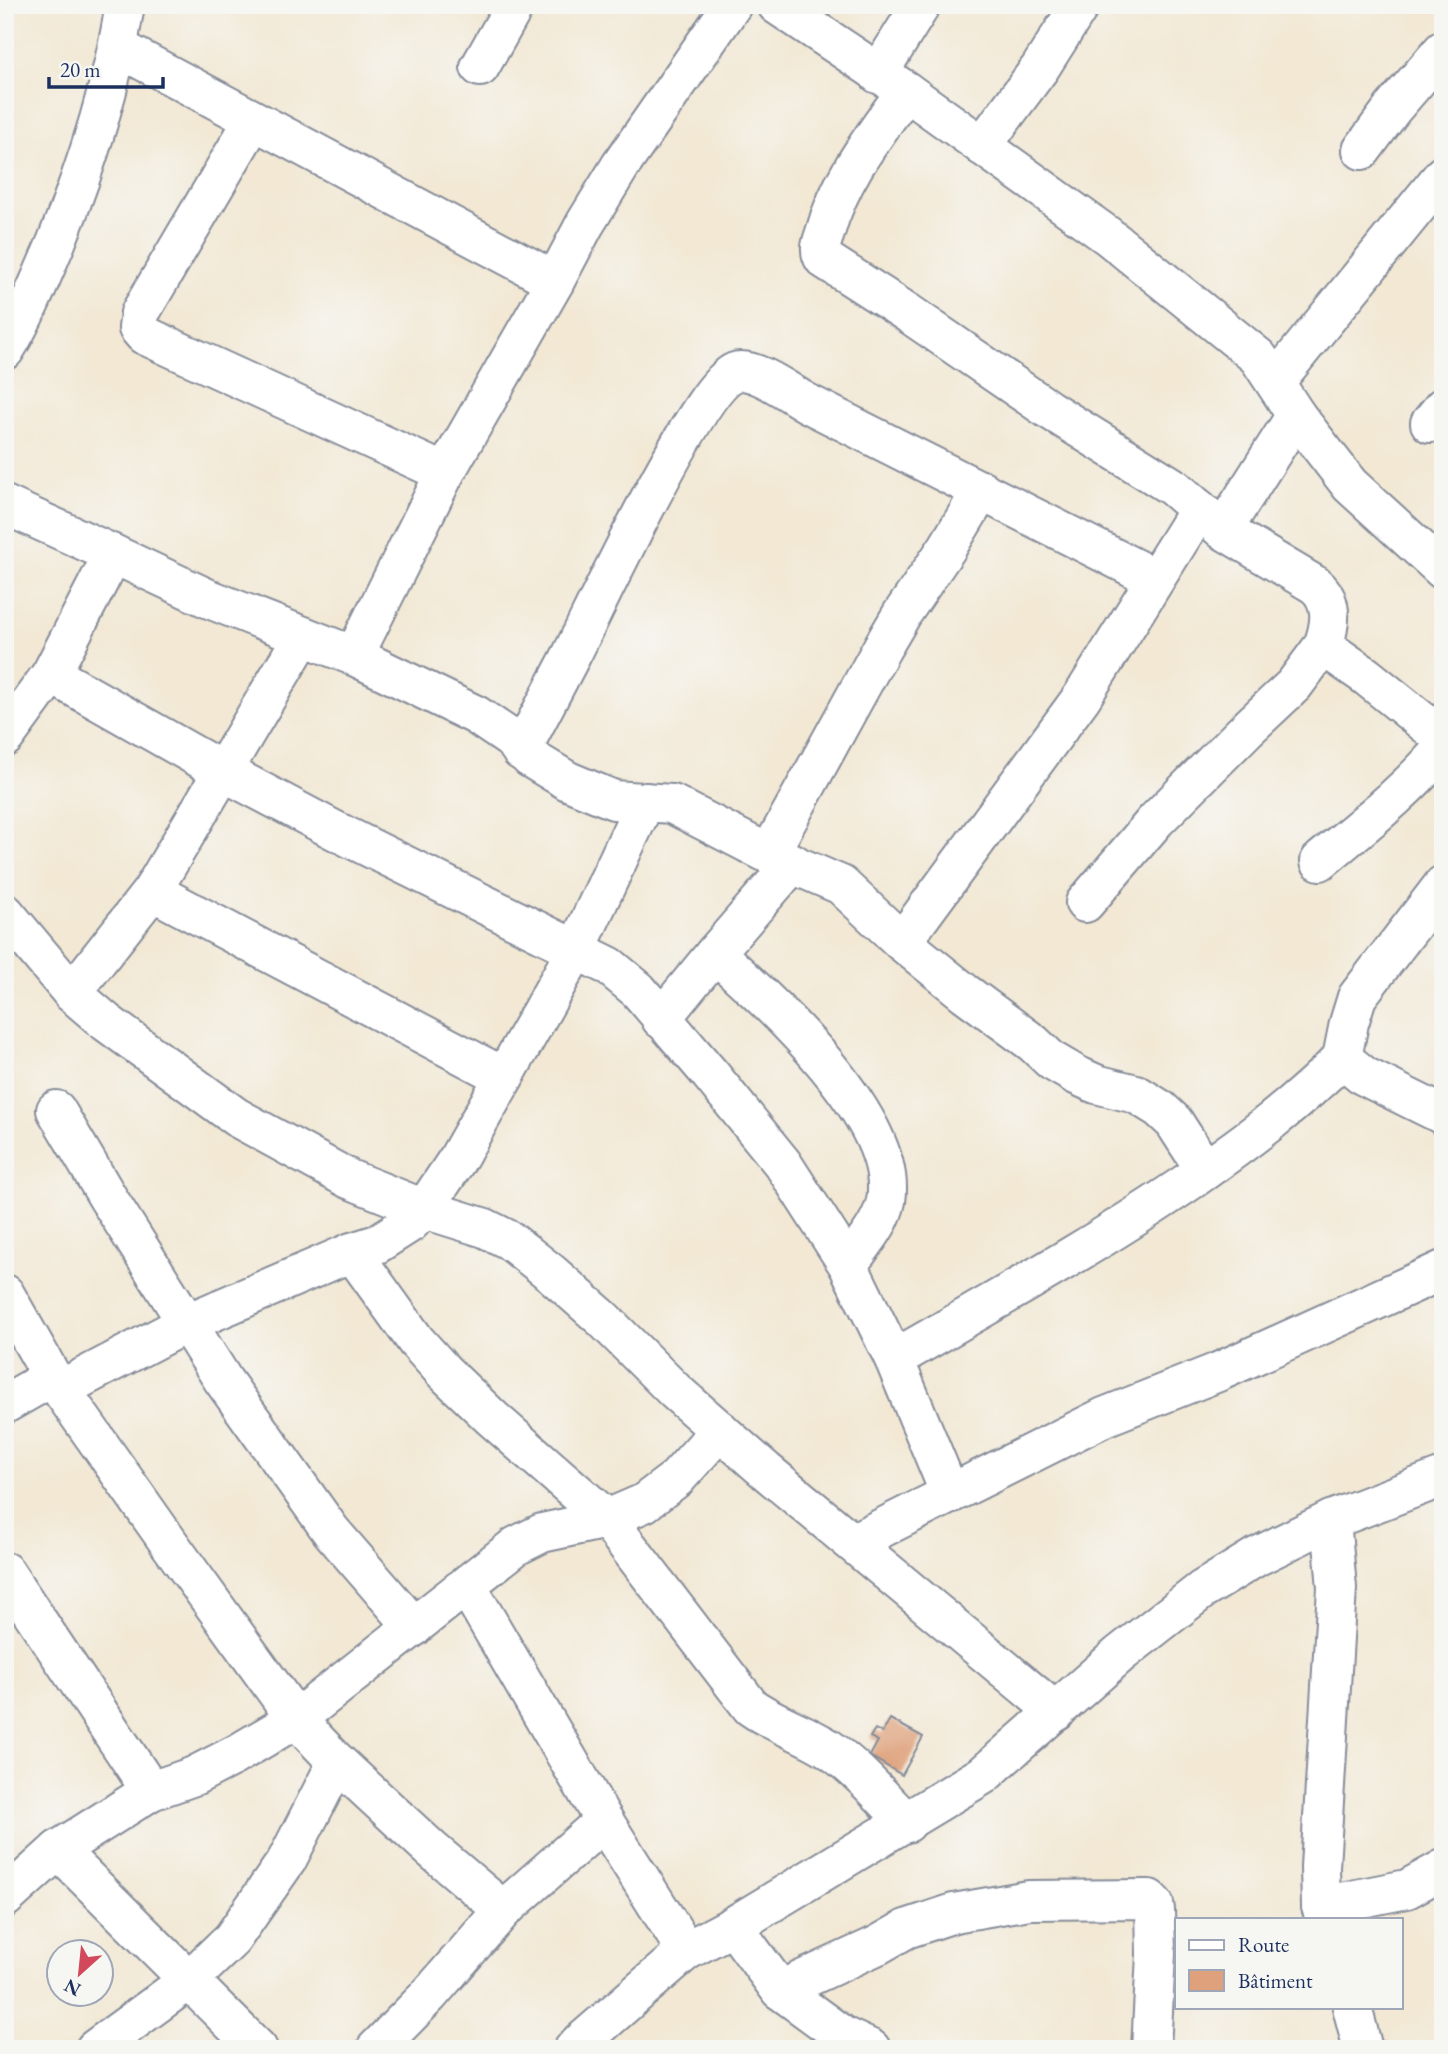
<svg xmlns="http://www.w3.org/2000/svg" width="1448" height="2054" viewBox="0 0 1448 2054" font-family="'EB Garamond',serif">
	<rect width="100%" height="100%" fill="#f6f6f2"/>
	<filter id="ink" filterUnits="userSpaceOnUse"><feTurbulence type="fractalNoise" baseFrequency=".0143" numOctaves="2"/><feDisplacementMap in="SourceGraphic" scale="14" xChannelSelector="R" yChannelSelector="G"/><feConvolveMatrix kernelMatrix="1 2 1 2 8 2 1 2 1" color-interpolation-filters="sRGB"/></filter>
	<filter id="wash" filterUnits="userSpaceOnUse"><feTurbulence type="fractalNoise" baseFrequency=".00686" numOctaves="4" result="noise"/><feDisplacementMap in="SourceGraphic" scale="28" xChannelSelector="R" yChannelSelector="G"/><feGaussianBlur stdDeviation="1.57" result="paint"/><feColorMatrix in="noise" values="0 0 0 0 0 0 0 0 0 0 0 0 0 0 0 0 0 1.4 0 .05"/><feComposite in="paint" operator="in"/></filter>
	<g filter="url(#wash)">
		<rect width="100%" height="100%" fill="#f2e8d4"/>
		<g id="blocks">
			<path fill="#dfa17b" d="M890 1719 923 1737 902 1775 870 1756 878 1741 870 1737 875 1729 882 1733Z"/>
		</g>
	</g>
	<g filter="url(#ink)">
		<use href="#blocks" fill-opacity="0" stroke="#868c99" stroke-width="2"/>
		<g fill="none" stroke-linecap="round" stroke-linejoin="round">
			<g stroke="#868c99" stroke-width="42">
				<g id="street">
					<path d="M777 5 906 91 1108 236 1258 357 1296 415 1350 485 1443 570"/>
					<path d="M119 48 555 281"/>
					<path d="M480 67 515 5"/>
					<path d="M878 74 921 5"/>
					<path d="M906 91C874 136 840 178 825 233 822 242 818 250 824 259L908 313 1048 409 1173 487 1223 530 1315 585C1334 601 1331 624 1323 646L1366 676 1443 738"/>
					<path d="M253 121 140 313 138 328 144 335 445 473"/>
					<path d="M982 146 1040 68 1080 5"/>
					<path d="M1362 150 1393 108 1443 50"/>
					<path d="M5 350C26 316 40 280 56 243 87 166 112 87 125 5"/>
					<path d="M1275 382 1443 175"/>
					<path d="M1430 423 1443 407"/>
					<path d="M5 505 113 554"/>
					<path d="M1223 530 1296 415"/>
					<path d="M354 656 476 715 510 738 530 758 568 781 614 800 672 804 769 854 841 885 902 942 965 993 1033 1043 1052 1061 1076 1075 1096 1084 1136 1094 1160 1109 1174 1122 1205 1170"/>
					<path d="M51 674 224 772 334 830 609 966 638 990 710 1074 783 1164 848 1265 894 1359 950 1494"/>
					<path d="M5 737 51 674 113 554 207 598 354 656 445 473 555 281 585 224 621 165 732 5"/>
					<path d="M521 751C538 718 556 685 573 652 596 606 699 386 735 372 752 365 791 394 807 403L1154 578"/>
					<path d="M769 854 882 648 902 614 947 548 982 490"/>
					<path d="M1320 861C1363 825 1407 791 1443 748"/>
					<path d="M793 863 715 953C771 1003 900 1120 886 1201 881 1225 862 1245 848 1265"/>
					<path d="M152 891 504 1077"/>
					<path d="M1085 903 1156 820 1247 729 1294 685 1323 646"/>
					<path d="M5 913 72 993 106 1022 236 1117 349 1179 424 1209 485 1228 509 1240 551 1273 603 1319 675 1391 766 1471 1056 1712"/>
					<path d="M902 942 1082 697 1199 509"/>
					<path d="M72 993 152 891 303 636"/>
					<path d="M661 1019 715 953"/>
					<path d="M1342 1058 1349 1023 1357 997 1443 885"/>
					<path d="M56 1110 108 1198 223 1380 331 1531 414 1627"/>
					<path d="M352 1252 416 1341 444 1372 492 1418 607 1519 751 1707C775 1724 803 1732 828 1748 857 1768 882 1797 907 1823"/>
					<path d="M5 1294 52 1377 169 1543 296 1719 337 1762 431 1849 503 1910"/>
					<path d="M894 1359C996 1300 1098 1244 1194 1178 1247 1141 1297 1104 1342 1058L1364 1076 1443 1115"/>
					<path d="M61 1389 187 1323 352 1252 377 1244 410 1223 424 1209 457 1160 576 950 645 802"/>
					<path d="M5 1404 52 1377"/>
					<path d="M854 1542 1104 1417 1218 1372 1443 1270"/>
					<path d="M5 1572 151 1791"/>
					<path d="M467 1586 604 1821 686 1951"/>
					<path d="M58 1850 151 1791 194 1776 235 1755 296 1719 516 1546 542 1533 607 1519 644 1503 677 1478 720 1430"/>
					<path d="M5 1898 58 1850 258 2049"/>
					<path d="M1321 1906 1407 1889 1443 1869"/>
					<path d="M1325 1919 1321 1906 1320 1867 1337 1588 1331 1520"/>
					<path d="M733 1926 780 1990 843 2036 871 2049"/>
					<path d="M780 1990 878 1945 906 1929 954 1913 1029 1900 1149 1899 1154 1904 1155 1910 1156 1954 1151 2049"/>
					<path d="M1352 2007 1363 2049"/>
					<path d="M95 2049 188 1981 232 1939 287 1860 337 1762"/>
					<path d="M376 2049 429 1995 503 1910 604 1821"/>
					<path d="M573 2049 686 1951 733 1926 983 1775 1120 1654 1202 1590 1256 1557 1331 1520 1443 1477"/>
				</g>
			</g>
			<use href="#street" stroke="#fff" stroke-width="38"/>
		</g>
	</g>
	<rect width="1448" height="2054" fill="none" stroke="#f6f6f2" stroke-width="28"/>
	<rect x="1175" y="1918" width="228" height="91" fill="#f6f6f2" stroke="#9ea6b7" stroke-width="2"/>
	<rect x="1189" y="1940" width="35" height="10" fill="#ffffff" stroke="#9ea6b7" stroke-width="2"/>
	<text x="1238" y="1952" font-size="21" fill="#1b2f5e">Route</text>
	<rect x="1189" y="1970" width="35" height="21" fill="#dfa17b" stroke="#9ea6b7" stroke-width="2"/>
	<text x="1238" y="1988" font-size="21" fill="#1b2f5e">Bâtiment</text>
	<g transform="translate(80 1973) rotate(207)"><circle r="33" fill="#f6f6f2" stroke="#9ea6b7" stroke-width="2"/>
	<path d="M0-5L12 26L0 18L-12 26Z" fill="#d1495b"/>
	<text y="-10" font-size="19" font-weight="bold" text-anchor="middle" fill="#1b2f5e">N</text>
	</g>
	<path d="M49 77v10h114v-10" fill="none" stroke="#1b2f5e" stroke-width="3.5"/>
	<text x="60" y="77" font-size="21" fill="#1b2f5e" stroke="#f6f6f2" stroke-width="5" paint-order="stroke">20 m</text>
</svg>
